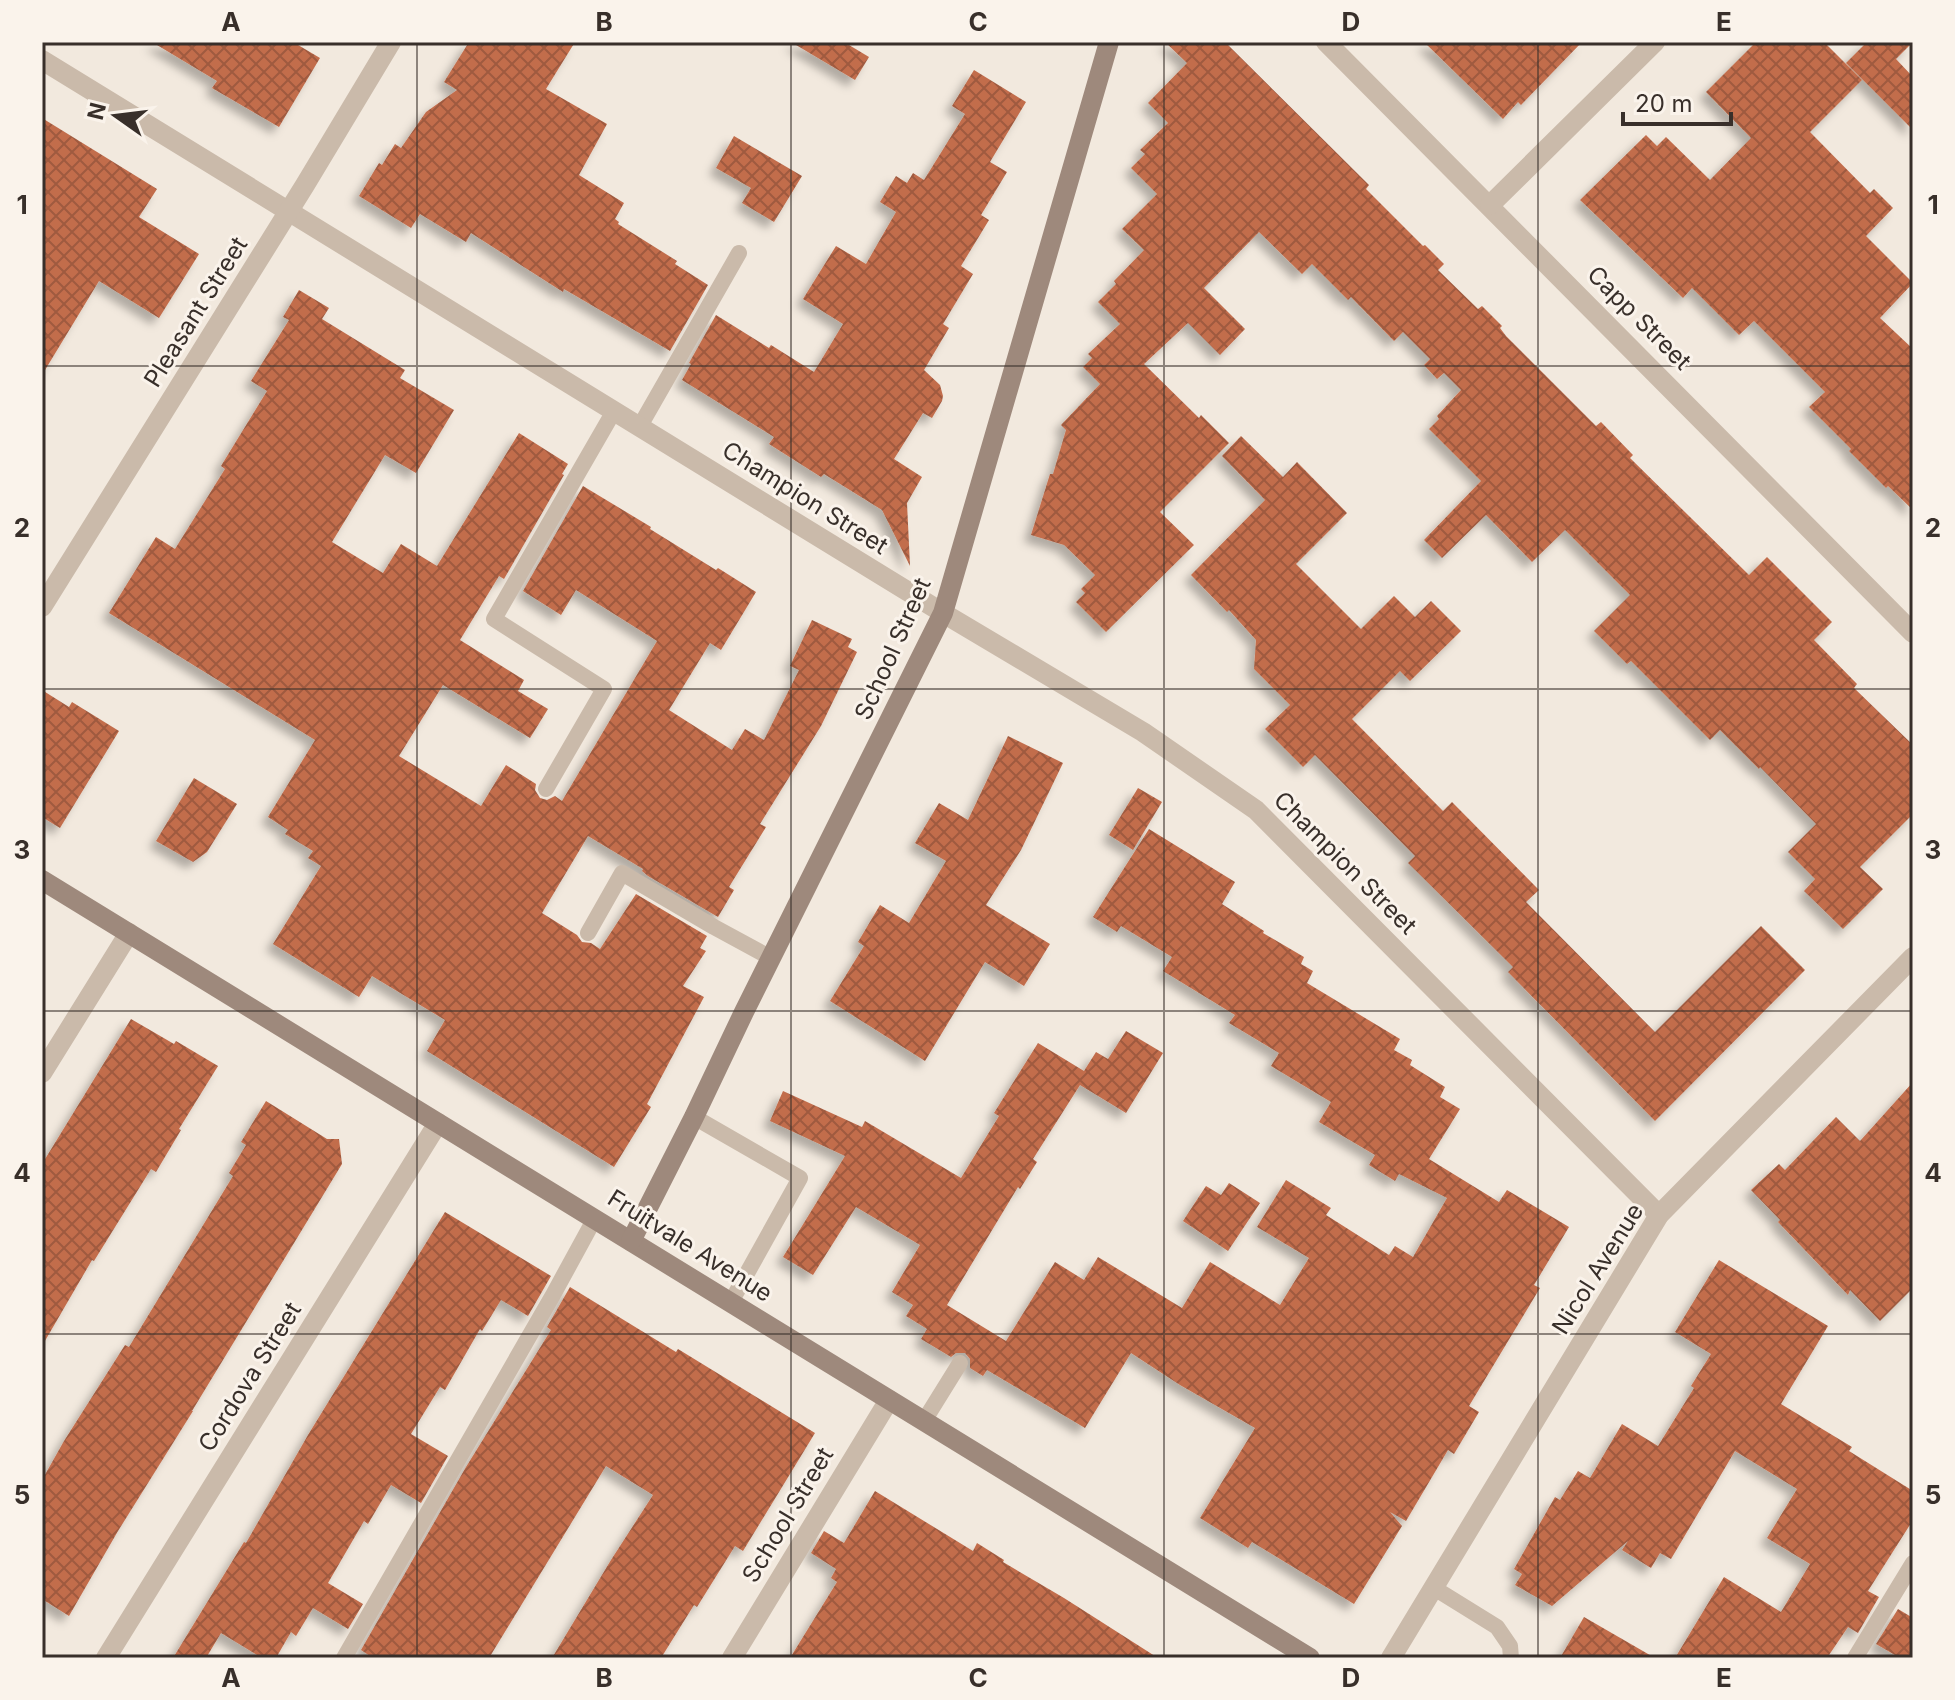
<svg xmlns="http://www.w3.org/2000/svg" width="1955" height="1700" viewBox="0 0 1955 1700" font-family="Inter,sans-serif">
	<defs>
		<pattern id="building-cross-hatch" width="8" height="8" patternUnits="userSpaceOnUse" patternTransform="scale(2)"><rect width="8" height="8" fill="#c26d4c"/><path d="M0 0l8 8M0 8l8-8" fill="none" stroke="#9f5a3f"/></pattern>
		<filter id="shadow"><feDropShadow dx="-7" dy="7" stdDeviation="4" flood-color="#0004"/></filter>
	</defs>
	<rect width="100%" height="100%" fill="#f2e9de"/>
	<g fill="url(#building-cross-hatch)" filter="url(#shadow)">
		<path d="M152 42H293L320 58 279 127 212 88 217 81Z"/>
		<path d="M469 42H575L546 89 607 124 579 175 624 203 615 219 619 222 618 224 677 261 675 264 708 285 670 351 564 289 563 292 471 233 466 242 420 214 411 228 359 196 379 163 382 165 395 144 401 148 426 112 457 90 444 82Z"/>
		<path d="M791 42H844L869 57 855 80Z"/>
		<path d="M1165 42H1225L1369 185 1366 189 1423 246 1425 245 1444 264 1438 270 1478 309 1482 306 1502 326 1500 328 1506 336 1596 426 1601 422 1633 455 1630 458 1749 575 1767 557 1832 622 1814 640 1857 684 1854 688 1913 745V814L1860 867 1883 889 1843 929 1804 891 1815 879 1788 852 1816 824 1760 767 1759 769 1720 730 1710 740 1631 661 1627 664 1594 631 1630 595 1565 530 1532 562 1486 515 1442 558 1424 540 1481 481 1429 429 1439 419 1437 416 1461 390 1444 373 1437 379 1424 365 1430 359 1403 332 1394 341 1351 297 1348 300 1312 264 1302 274 1259 232 1204 288 1245 329 1220 355 1188 323 1144 364 1199 418 1201 415 1229 443 1160 512 1194 545 1106 632 1076 602 1085 593 1081 589 1095 575 1064 545 1031 535 1050 474H1053L1066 430 1061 425 1100 384 1083 367 1092 358 1088 354 1120 324 1098 302 1116 284 1114 281 1144 250 1122 229 1157 194 1131 168 1145 154 1140 150 1168 123 1148 103 1187 63Z"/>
		<path d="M1424 42H1582L1521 105 1518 102 1503 119Z"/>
		<path d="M1756 42H1824L1862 80 1810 132 1870 193 1874 189 1893 208 1866 236 1913 283 1880 318 1913 349V510L1888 486 1886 488 1849 451 1851 449 1809 407 1825 392 1754 321 1739 335 1692 288 1683 298 1580 200 1646 135 1657 146 1666 137 1710 180 1751 138 1706 92Z"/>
		<path d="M1867 42H1913L1896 59 1913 77V130L1846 63Z"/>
		<path d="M974 70 1026 102 990 162 1007 172 981 215 989 220 961 266 973 274 943 324 949 328 924 370 940 385 943 396 942 401 932 418 923 413 894 459 922 477 907 503 910 566 882 510 824 474 821 477 769 444 774 437 682 380 691 364 689 363 716 315 769 348 771 345 814 372 843 324 803 299 836 246 866 264 896 212 880 202 896 176 907 183 913 173 924 180 965 114 952 106Z"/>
		<path d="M42 118 157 189 139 217 199 254 159 318 99 281 42 375Z"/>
		<path d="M734 136 802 176 774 222 742 203 751 188 716 168Z"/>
		<path d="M299 290 329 308 322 319 405 370 400 378 454 410 416 473 385 455 332 542 383 573 401 544 437 566 519 433 568 464 562 474 564 475 504 579 499 576 460 640 524 680 518 691 548 709 530 738 443 685 399 756 481 806 506 765 536 784 535 790 540 798 547 800 555 796 562 801 657 641 576 590 561 615 523 591 583 486 651 527 650 529 716 570 718 568 756 592 721 650 710 643 669 710 732 750 745 729 764 740 799 670 790 666 812 620 852 639 848 647 857 652 821 726 760 824 766 827 729 887 734 890 718 917 648 876 642 871 643 869 588 836 542 913 577 935 582 942 591 943 600 949 636 894 707 936 700 948 706 951 683 986 704 997 647 1104 651 1107 614 1167 427 1051 445 1020 372 976 359 997 273 944 321 866 308 858 313 851 285 834 288 830 268 817 315 740 109 613 156 537 175 549 225 469 221 466 267 391 251 381 289 320 283 317Z"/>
		<path d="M1241 436 1283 477 1297 462 1347 513 1296 564 1361 629 1394 596 1415 617 1431 601 1461 631 1410 681 1400 671 1352 719 1443 811 1452 802 1539 890 1526 902 1655 1032 1761 926 1805 970 1655 1121 1508 972 1513 967 1408 863 1415 856 1315 755 1303 767 1265 729 1290 705 1254 669 1256 640 1229 610 1227 612 1191 575 1265 500 1222 456Z"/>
		<path d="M42 690 69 707 72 702 119 731 60 828 42 817Z"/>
		<path d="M1008 736 1063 763 1021 850 986 905 1050 944 1024 986 985 962 925 1061 830 1001 864 946 858 942 880 905 909 923 946 861 915 843 939 803 968 820Z"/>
		<path d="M194 778 237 804 207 852 193 862 156 841Z"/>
		<path d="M1138 788 1162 802 1133 850 1109 835Z"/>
		<path d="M1149 829 1235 882 1222 904 1264 931 1263 933 1304 957 1301 964 1313 971 1307 983 1400 1039 1394 1050 1412 1060 1410 1065 1445 1087 1440 1097 1460 1109 1429 1159 1499 1202 1507 1190 1569 1227 1534 1285 1540 1288 1469 1406 1479 1412 1454 1454 1448 1450 1406 1521 1390 1512 1402 1526 1354 1604 1252 1542 1248 1548 1200 1518 1255 1428 1180 1385 1131 1353 1085 1428 987 1370 983 1376 970 1368V1359L965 1353H956L951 1357 921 1339 927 1329 906 1316 913 1305 892 1292 920 1245 856 1207 813 1275 783 1257 845 1156 770 1121 783 1091 862 1127 865 1121 961 1178 999 1116 994 1113 1038 1043 1084 1071 1096 1052 1108 1059 1126 1031 1163 1053 1126 1113 1080 1085 1033 1159 1037 1162 1020 1189 1018 1187 947 1305 1006 1341 1055 1262 1084 1280 1098 1257 1182 1308 1210 1262 1280 1305 1309 1258 1257 1227 1286 1180 1331 1208 1326 1215 1389 1255 1395 1246 1413 1257 1447 1198 1399 1174 1395 1181 1369 1165 1375 1155 1319 1122 1331 1102 1271 1066 1279 1053 1229 1023 1235 1015 1163 971 1172 957 1121 926 1117 932 1093 917Z"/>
		<path d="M131 1019 174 1044 176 1041 218 1066 179 1129 181 1130 156 1172 151 1169 94 1261 92 1260 42 1346V1164Z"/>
		<path d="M1913 1082V1288L1880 1321 1850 1290 1848 1295 1778 1222 1780 1220 1751 1190 1779 1164 1785 1170 1836 1117 1860 1141Z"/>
		<path d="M266 1101 327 1139H339L342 1164 192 1411H193L118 1531 69 1616 42 1599V1480L64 1441 125 1345 129 1347 233 1176 229 1173 246 1145 241 1142Z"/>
		<path d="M1229 1183 1260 1203 1228 1251 1183 1221 1206 1186 1221 1195Z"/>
		<path d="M445 1212 551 1276 528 1316 501 1300 482 1331 480 1329 445 1390 440 1387 411 1434 448 1456 421 1503 391 1485 368 1524 364 1521 328 1583 363 1604 348 1629 313 1608 296 1636 291 1632 276 1658H262L221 1633 206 1658H173L244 1542 246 1543 308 1435Z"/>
		<path d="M1719 1260 1828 1326 1781 1404 1852 1447 1849 1451 1913 1491V1520L1868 1591 1879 1597 1858 1633 1848 1627 1827 1658H1675L1724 1577 1781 1612 1810 1564 1767 1538 1797 1489 1735 1451 1671 1559 1660 1553 1651 1568 1622 1550 1628 1541 1552 1606 1515 1585 1522 1574 1514 1569 1555 1497 1560 1500 1578 1471 1590 1478 1622 1424 1658 1446 1694 1388 1691 1386 1711 1354 1675 1332Z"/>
		<path d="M570 1287 676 1352 678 1349 815 1433 743 1551 735 1546 697 1607 694 1605 661 1658H552L611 1560 653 1495 606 1466 489 1658H373L361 1650 466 1467 551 1330 547 1327Z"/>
		<path d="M875 1491 973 1551 977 1543 1004 1560 1003 1562 1064 1598 1158 1658H790L837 1582 831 1578 836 1569 811 1553 824 1531 844 1543Z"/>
		<path d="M1898 1609 1913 1618V1658H1900L1876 1644Z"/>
		<path d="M1584 1617 1655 1658H1560Z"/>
	</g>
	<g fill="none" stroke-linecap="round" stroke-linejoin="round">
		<g stroke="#cabaaa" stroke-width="16">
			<path d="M640 426 739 253"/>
			<path d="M546 789 604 689 494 619 614 411"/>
			<path d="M588 933 622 873 714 927 771 958"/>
			<path d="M694 1117 800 1178 731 1302"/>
			<path d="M924 1421 960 1363"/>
			<path d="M1434 1588 1497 1627 1510 1646 1511 1658"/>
			<path d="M344 1658 553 1295 595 1218"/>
			<path d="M1855 1658 1913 1563"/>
		</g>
		<g stroke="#cabaaa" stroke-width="20">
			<path d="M1326 42 1913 633"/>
			<path d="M42 60 943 613 1143 732 1256 810 1659 1215"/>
			<path d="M1490 205 1655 42"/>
			<path d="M42 607 305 185 391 42"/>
			<path d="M42 1073 129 933"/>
			<path d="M106 1658 438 1123"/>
			<path d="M732 1658 889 1400"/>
			<path d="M1391 1658 1659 1215 1913 957"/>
		</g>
		<g stroke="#9e897c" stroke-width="20">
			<path d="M42 880 1310 1658"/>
			<path d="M631 1241 694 1117 744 1012 943 613 1109 42"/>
		</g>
	</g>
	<path fill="none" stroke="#382f2a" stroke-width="2" stroke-opacity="0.55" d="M417 42V1658M791 42V1658M1164 42V1658M1538 42V1658M42 366H1913M42 689H1913M42 1011H1913M42 1334H1913"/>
	<g text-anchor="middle" stroke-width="6" stroke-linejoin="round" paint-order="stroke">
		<g font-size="24" fill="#382f2a" stroke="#faf3eb">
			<text transform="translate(196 312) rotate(-58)" y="8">Pleasant Street</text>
			<text transform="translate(1639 318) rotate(45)" y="8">Capp Street</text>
			<text transform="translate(805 498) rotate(32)" y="8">Champion Street</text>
			<text transform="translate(893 649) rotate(-66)" y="8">School Street</text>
			<text transform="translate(1345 863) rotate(45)" y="8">Champion Street</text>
			<text transform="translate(690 1246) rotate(32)" y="8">Fruitvale Avenue</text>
			<text transform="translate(1598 1269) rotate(-58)" y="8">Nicol Avenue</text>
			<text transform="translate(250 1377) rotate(-58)" y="8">Cordova Street</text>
			<text transform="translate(788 1515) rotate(-59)" y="8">School Street</text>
		</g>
	</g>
	<rect width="1955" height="1700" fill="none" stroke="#faf3eb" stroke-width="88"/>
	<g transform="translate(116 116) rotate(284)" stroke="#faf3eb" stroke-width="6" paint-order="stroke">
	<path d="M0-6L14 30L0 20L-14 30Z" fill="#382f2a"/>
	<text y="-12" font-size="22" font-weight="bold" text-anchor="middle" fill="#382f2a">N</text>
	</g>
	<path d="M1623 112v12h108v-12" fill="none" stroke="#382f2a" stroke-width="4"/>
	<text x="1635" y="112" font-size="24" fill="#382f2a" stroke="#faf3eb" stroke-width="6" paint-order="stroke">20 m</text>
	<rect x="44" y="44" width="1867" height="1612" fill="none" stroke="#382f2a" stroke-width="3"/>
	<g font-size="26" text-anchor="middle" font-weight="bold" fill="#382f2a">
		<text x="231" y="31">A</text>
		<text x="604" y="31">B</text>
		<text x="978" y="31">C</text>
		<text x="1351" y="31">D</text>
		<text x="1724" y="31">E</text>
		<text x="22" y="214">1</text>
		<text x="1933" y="214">1</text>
		<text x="22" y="537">2</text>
		<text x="1933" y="537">2</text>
		<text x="22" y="859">3</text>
		<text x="1933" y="859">3</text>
		<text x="22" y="1182">4</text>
		<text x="1933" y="1182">4</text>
		<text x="22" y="1504">5</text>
		<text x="1933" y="1504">5</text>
		<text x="231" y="1687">A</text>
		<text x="604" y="1687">B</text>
		<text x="978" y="1687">C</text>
		<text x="1351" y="1687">D</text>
		<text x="1724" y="1687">E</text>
	</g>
</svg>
